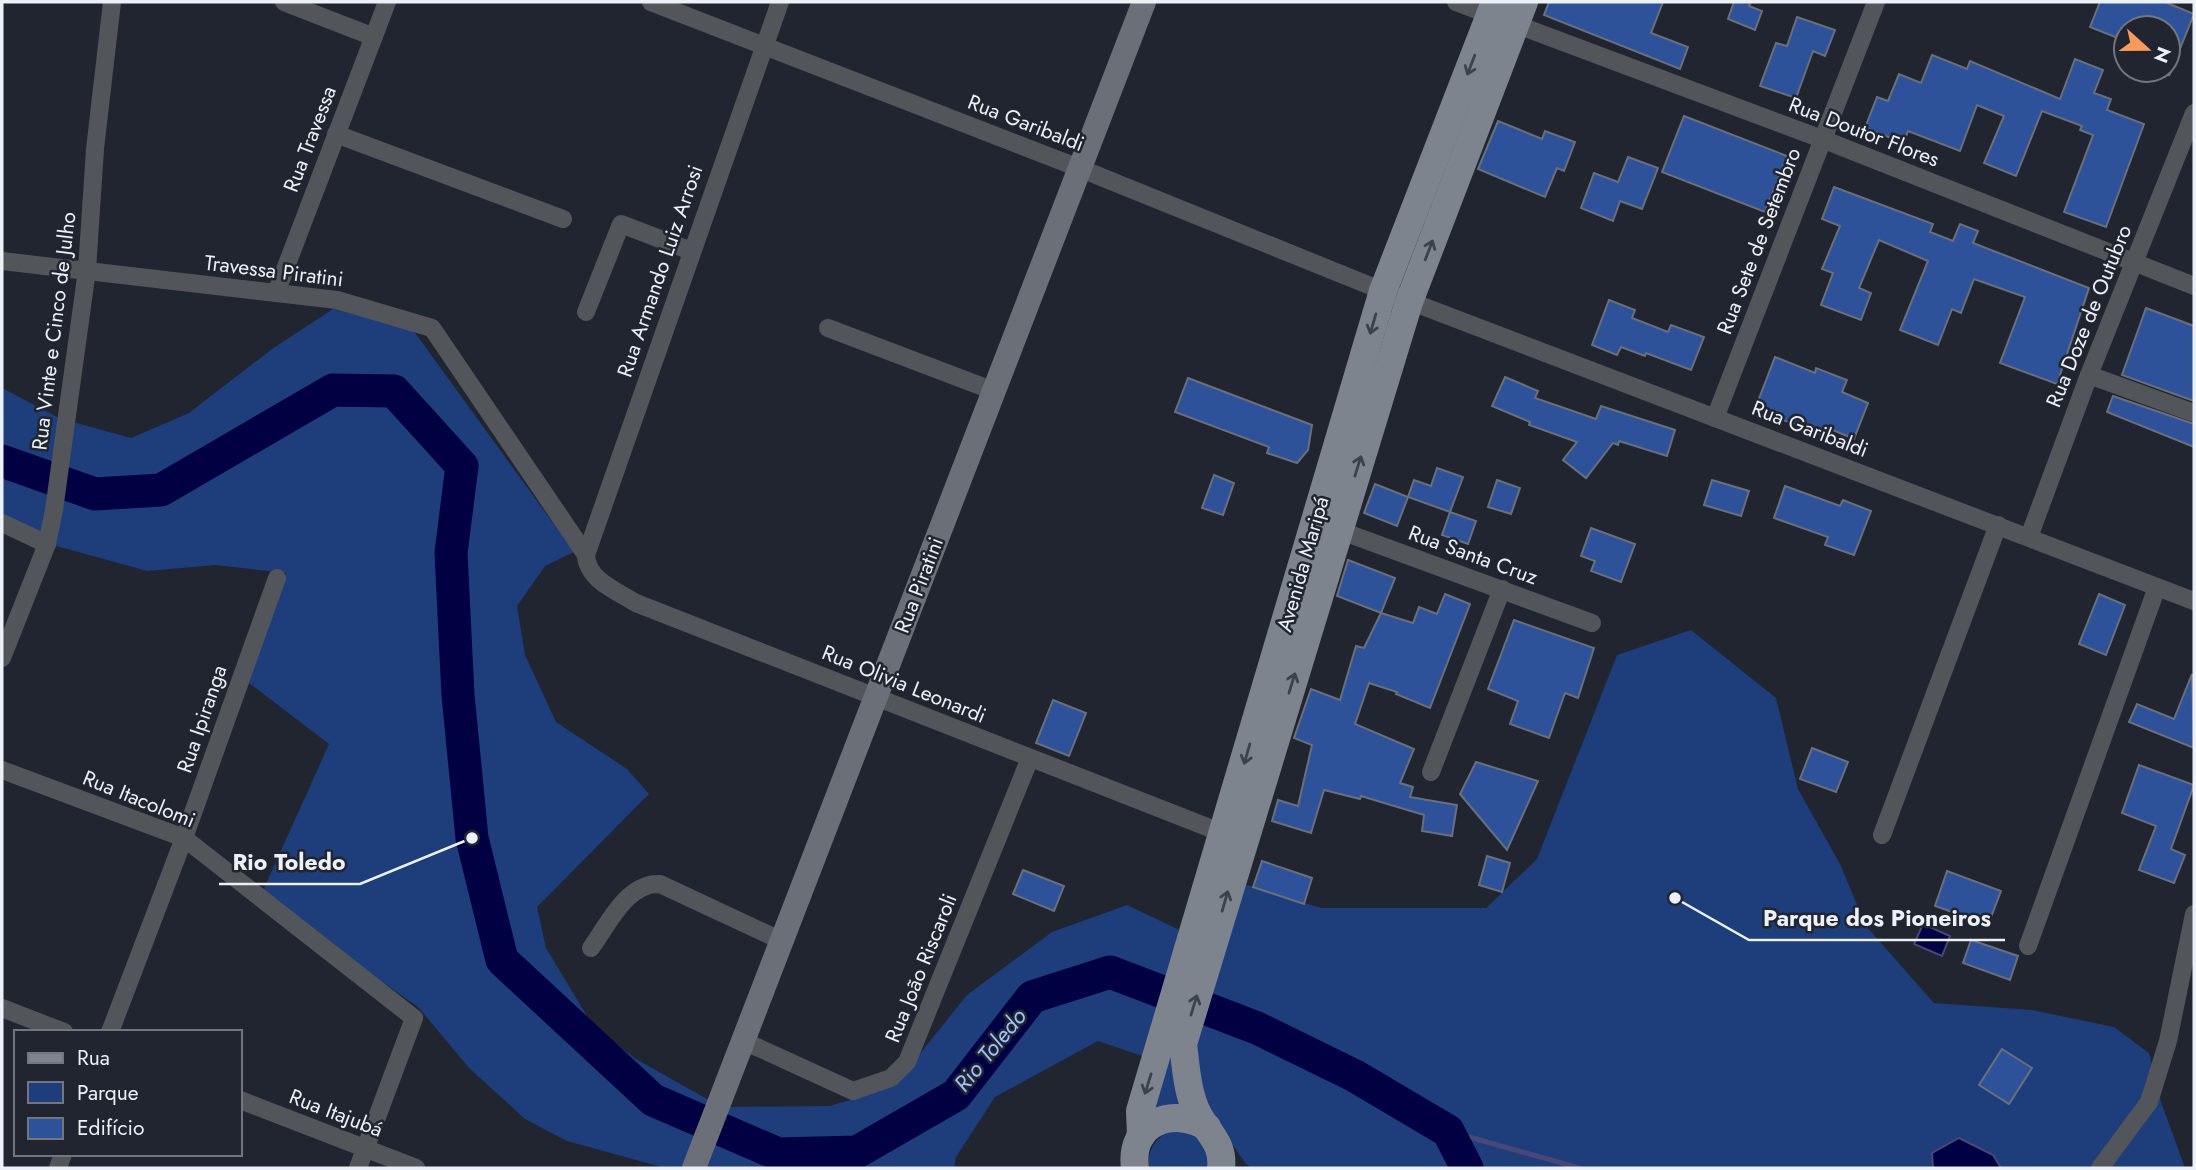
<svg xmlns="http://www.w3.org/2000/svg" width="2196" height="1170" viewBox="0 0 2196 1170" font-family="Jost,sans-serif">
	<rect width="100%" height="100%" fill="#20252f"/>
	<g fill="#1d3d7b">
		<path d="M336 307 408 323 574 552 545 566 517 606 525 655 556 722 627 769 649 794 537 907 546 948 593 1026 636 1059 714 1103 689 1168H665L567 1141 525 1119 469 1068 419 1008 261 895 329 744 245 680 286 573 215 565 147 571 53 545 73 422 131 438 189 413 272 349Z"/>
		<path d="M2 388 65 421 42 538 2 520Z"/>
		<path d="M1691 630 1776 698 1798 789 1840 864 1866 926 1934 1003 2032 1010 2114 1027 2149 1053 2160 1099 2185 1168H1252L1245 1163 1215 1118 1183 1044 1231 880 1321 908H1486L1537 859 1617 655Z"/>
		<path d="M1127 905 1188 934 1151 1059 1098 1041 995 1097 956 1157 954 1168H699L722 1107 830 1106 856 1098 910 1066 967 995 1052 932Z"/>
		<path d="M1169 1041 1189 1113 1152 1119Z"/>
		<path d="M1170 1130 1201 1135 1213 1168H1149C1147 1150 1155 1139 1170 1130Z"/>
	</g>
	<g fill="#000042" stroke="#474878" stroke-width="2">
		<path d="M1923 924 1950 936 1942 956 1914 944Z"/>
		<path d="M1959 1138 1993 1155 2001 1168H1933L1932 1153Z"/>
	</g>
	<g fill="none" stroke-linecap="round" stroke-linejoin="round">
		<path stroke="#474878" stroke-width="5" d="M1448 1131 1579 1168"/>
		<path stroke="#000042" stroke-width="33" d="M2 461 95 494 161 490 333 390 394 391 462 466 451 553 458 695 472 838 502 960 653 1100 778 1154 857 1152 956 1095 1032 997 1110 972 1257 1028 1355 1076 1448 1131 1467 1168"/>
	</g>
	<g fill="#2d5299" stroke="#696f7b" stroke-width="2">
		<path d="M1549 2H1663L1651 33 1688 47 1680 69 1544 15Z"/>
		<path d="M1734 2H1751L1749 6 1762 11 1755 30 1728 19Z"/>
		<path d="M2100 2H2165L2194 14 2169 76 2168 28H2124L2120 39 2090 27Z"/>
		<path d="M1797 17 1835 30 1825 56 1813 51 1796 98 1760 86 1776 43 1787 46Z"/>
		<path d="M1932 55 1967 69 1970 61 2060 99 2075 59 2103 70 2094 93 2111 99 2107 110 2144 124 2106 227 2064 212 2093 135 2080 130 2082 126 2042 111 2016 176 1984 163 2004 116 1977 105 1960 151 1908 131 1904 143 1865 128 1877 97 1888 101 1899 74 1921 83Z"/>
		<path d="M1684 116 1787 156 1765 212 1662 172Z"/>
		<path d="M1498 121 1542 139 1545 131 1575 142 1564 171 1557 168 1545 197 1478 169Z"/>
		<path d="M1628 157 1658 168 1642 209 1620 201 1613 221 1581 208 1594 173 1618 182Z"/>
		<path d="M1834 187 1933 224 1930 232 1953 241 1960 224 1978 231 1973 243 2089 288 2057 384 2000 363 2025 297 1974 279 1961 313 1952 309 1938 345 1900 330 1928 261 1879 240 1859 288 1871 293 1861 320 1821 305 1833 273 1822 269 1840 226 1822 219Z"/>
		<path d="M1609 300 1635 310 1632 318 1668 332 1671 325 1704 337 1691 370 1646 353 1645 356 1621 347 1617 355 1592 345Z"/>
		<path d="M2146 308 2194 326V401L2122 375Z"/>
		<path d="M1775 357 1815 373 1816 368 1847 380 1842 392 1868 403 1854 439 1828 428 1824 436 1755 409Z"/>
		<path d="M1505 377 1538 391 1535 398 1596 419 1601 406 1675 430 1667 456 1619 441 1618 445 1613 443 1586 478 1563 460 1577 442 1529 425 1530 422 1492 406Z"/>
		<path d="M1188 378 1312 425 1308 450 1297 463 1267 453 1269 447 1175 412Z"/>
		<path d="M2113 396 2194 424V447L2107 412Z"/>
		<path d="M1437 468 1463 477 1450 512 1408 497 1414 480 1431 486Z"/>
		<path d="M1214 475 1234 483 1223 515 1202 508Z"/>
		<path d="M1497 480 1520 488 1511 514 1488 507Z"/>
		<path d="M1712 480 1749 491 1741 516 1704 505Z"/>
		<path d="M1375 484 1408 497 1397 526 1364 513Z"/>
		<path d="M1785 486 1840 506 1843 500 1871 511 1854 555 1825 545 1828 537 1774 518Z"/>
		<path d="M1450 512 1476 521 1468 544 1442 535Z"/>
		<path d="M1591 528 1635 544 1621 582 1591 571 1595 561 1581 556Z"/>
		<path d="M1348 560 1395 578 1381 613 1337 596Z"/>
		<path d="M1445 594 1470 604 1430 708 1396 694 1397 692 1369 683 1355 724 1414 749 1400 783 1413 787 1410 797 1457 805 1452 836 1422 831 1424 815 1361 796 1360 799 1324 790 1311 833 1272 821 1278 800 1298 806 1312 745 1294 738 1311 689 1340 700 1356 646 1364 648 1381 613 1413 623 1419 607 1437 614Z"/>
		<path d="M2099 594 2125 605 2106 655 2079 644Z"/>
		<path d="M1514 620 1594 648 1578 698 1565 693 1549 738 1510 724 1518 701 1488 689Z"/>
		<path d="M2192 674 2194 748 2129 722 2137 704 2174 719Z"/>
		<path d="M1053 700 1086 713 1069 756 1036 743Z"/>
		<path d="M1812 748 1848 762 1836 792 1800 779Z"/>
		<path d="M1476 762 1538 781 1507 850 1460 794Z"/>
		<path d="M2139 765 2194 785 2171 849 2185 855 2174 883 2139 870 2156 826 2122 813Z"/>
		<path d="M1487 856 1510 863 1502 892 1479 885Z"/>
		<path d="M1262 861 1312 878 1304 904 1253 887Z"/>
		<path d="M1023 870 1064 886 1054 911 1013 894Z"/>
		<path d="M1947 871 2001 891 1988 925 1935 906Z"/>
		<path d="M1971 940 2018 956 2010 980 1963 963Z"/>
		<path d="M2002 1049 2032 1068 2009 1104 1979 1085Z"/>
	</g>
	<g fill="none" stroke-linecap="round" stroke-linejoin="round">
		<g stroke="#52555a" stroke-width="18">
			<path d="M284 2 374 37"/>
			<path d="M651 2 1079 168 1383 291 2194 601"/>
			<path d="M780 2 586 555C587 580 617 591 636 603L1230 836"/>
			<path d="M1456 2 1822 139 2194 286"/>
			<path d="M336 134 563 219"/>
			<path d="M2 261 337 300 432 328 586 555"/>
			<path d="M276 293 387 2"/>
			<path d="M586 312 621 224 691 251"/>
			<path d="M828 328 994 391"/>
			<path d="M2089 375 2194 413"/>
			<path d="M1715 418 1876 2"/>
			<path d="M2 523 47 544"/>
			<path d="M1333 528 1592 623"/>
			<path d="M2029 537 2089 375 2194 113"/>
			<path d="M2 658 47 544 54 510 87 270 95 149 112 2"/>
			<path d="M2 770 184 838 414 1018 358 1168"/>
			<path d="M1431 772 1502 589"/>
			<path d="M1882 835 1998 525"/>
			<path d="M2028 946 2157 587"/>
			<path d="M591 948C608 925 627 882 660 884L782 941"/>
			<path d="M2 1008 64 1032"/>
			<path d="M110 1032 184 838 277 578"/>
			<path d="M742 1043 757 1047 853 1091 891 1078 907 1062 1030 758"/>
			<path d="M240 1100 416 1168"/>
			<path d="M58 1168 63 1154"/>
			<path d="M2100 1168 2149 1102 2168 1041 2194 914"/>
		</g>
		<path stroke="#6b7078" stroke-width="24" d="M694 1168 1144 2"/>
		<g stroke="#7e848e" stroke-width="28">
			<path d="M1141 1136 1140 1111 1383 291 1495 2"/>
			<path d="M1135 1168C1129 1123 1172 1106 1207 1127"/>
			<path d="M1221 1168C1224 1143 1208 1134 1198 1114 1187 1093 1186 1067 1183 1044L1409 302 1524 2"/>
		</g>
	</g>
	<defs><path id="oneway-shaft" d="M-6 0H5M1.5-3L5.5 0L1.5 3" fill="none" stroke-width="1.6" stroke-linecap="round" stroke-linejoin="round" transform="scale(1.75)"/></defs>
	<g stroke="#3c424c">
		<use href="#oneway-shaft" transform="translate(1471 65) rotate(111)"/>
		<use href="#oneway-shaft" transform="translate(1429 250) rotate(-69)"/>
		<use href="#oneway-shaft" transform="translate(1373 324) rotate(106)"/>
		<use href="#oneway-shaft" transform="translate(1358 466) rotate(-73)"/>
		<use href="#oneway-shaft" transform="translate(1292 683) rotate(-73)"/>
		<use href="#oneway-shaft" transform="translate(1247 754) rotate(106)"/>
		<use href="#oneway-shaft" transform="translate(1225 901) rotate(-74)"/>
		<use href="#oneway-shaft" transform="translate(1194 1005) rotate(-73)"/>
		<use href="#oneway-shaft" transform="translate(1148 1084) rotate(107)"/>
	</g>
	<g text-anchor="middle" stroke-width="5" stroke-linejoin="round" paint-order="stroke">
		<g font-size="21" fill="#ecf0f7" stroke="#20252f">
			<text transform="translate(1026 123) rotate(21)" y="7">Rua Garibaldi</text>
			<text transform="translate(1864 132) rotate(21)" y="7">Rua Doutor Flores</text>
			<text transform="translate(310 139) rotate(-69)" y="7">Rua Travessa</text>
			<text transform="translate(1759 241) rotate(-69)" y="7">Rua Sete de Setembro</text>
			<text transform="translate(274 271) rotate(7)" y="7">Travessa Piratini</text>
			<text transform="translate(660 271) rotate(-71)" y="7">Rua Armando Luiz Arrosi</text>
			<text transform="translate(2089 316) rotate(-68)" y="7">Rua Doze de Outubro</text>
			<text transform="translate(54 331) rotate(-83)" y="7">Rua Vinte e Cinco de Julho</text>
			<text transform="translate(1810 429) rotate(21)" y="7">Rua Garibaldi</text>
			<text transform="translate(1473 555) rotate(20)" y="7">Rua Santa Cruz</text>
			<text transform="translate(1303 564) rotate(-74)" y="7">Avenida Maripá</text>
			<text transform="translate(919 585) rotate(-69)" y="7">Rua Piratini</text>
			<text transform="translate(904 684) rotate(22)" y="7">Rua Olivia Leonardi</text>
			<text transform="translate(202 719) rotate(-71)" y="7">Rua Ipiranga</text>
			<text transform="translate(139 799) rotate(22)" y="7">Rua Itacolomi</text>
			<text transform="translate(921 968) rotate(-68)" y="7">Rua João Riscaroli</text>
			<text transform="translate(336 1113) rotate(21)" y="7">Rua Itajubá</text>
		</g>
		<g font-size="23" font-style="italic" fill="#9fc0fc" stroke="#20252f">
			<text transform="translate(990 1050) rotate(-51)" y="8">Rio Toledo</text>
		</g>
	</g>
	<path fill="none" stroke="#ecf0f7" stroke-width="2.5" d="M472 838L360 884H219M1675 898L1749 940H2005"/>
	<g fill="#ecf0f7" stroke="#20252f" stroke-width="2.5">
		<circle cx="472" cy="838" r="7"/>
		<circle cx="1675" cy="898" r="7"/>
	</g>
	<g font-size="23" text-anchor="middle" font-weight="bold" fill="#ecf0f7" stroke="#20252f" stroke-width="5" stroke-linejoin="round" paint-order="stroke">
		<text x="289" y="870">Rio Toledo</text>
		<text x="1877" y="926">Parque dos Pioneiros</text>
	</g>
	<rect width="2196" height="1170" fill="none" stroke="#ecf0f7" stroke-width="7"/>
	<rect x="14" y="1030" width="228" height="126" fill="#20252f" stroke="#72767f" stroke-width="2"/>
	<rect x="28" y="1053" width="35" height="10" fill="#7e848e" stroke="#72767f" stroke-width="2"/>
	<text x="77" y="1065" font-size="21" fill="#ecf0f7">Rua</text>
	<rect x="28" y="1082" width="35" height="21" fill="#1d3d7b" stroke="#72767f" stroke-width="2"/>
	<text x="77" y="1100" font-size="21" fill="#ecf0f7">Parque</text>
	<rect x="28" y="1118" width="35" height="21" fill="#2d5299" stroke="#72767f" stroke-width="2"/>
	<text x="77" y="1135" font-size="21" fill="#ecf0f7">Edifício</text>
	<g transform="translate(2147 49) rotate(111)"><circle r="33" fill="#20252f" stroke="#72767f" stroke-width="2"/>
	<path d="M0-5L12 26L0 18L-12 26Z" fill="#ff9b5a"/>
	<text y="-10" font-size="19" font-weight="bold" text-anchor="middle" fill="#ecf0f7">N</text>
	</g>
</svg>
